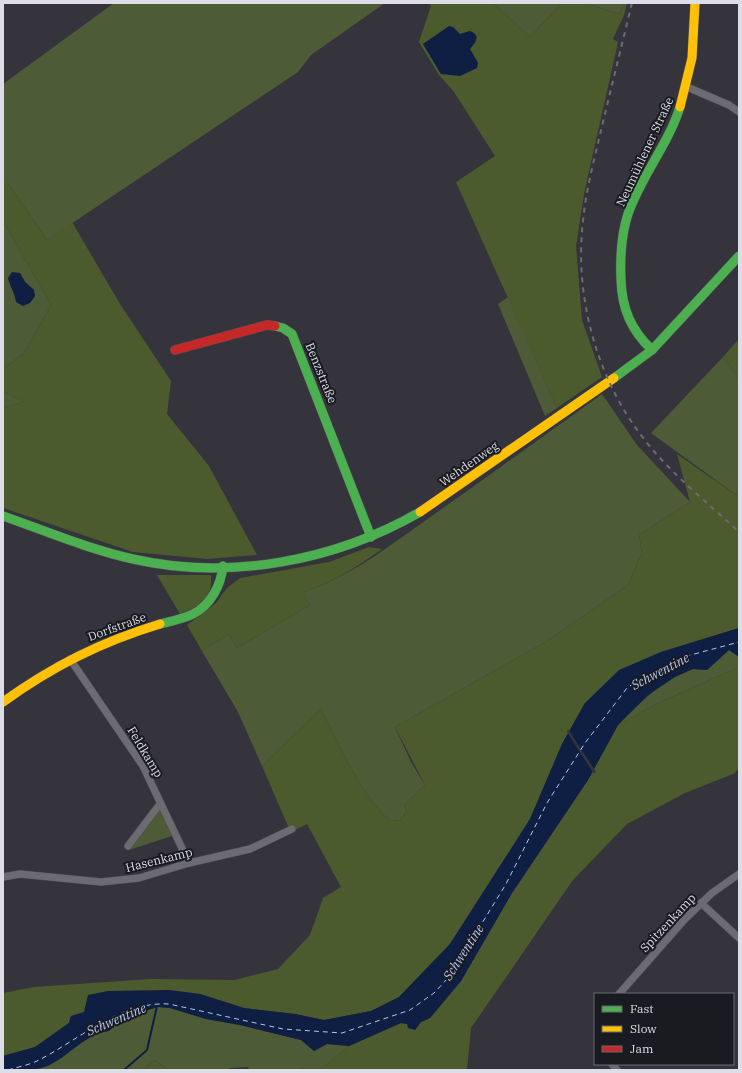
<svg xmlns="http://www.w3.org/2000/svg" width="742" height="1073" viewBox="0 0 742 1073" font-family="'IBM Plex Serif',serif">
	<rect width="100%" height="100%" fill="#35343c"/>
	<g fill="#4e5b37" fill-rule="evenodd">
		<path d="M114 3H385L311 55 298 72 47 240 8 183 3 187V84Z"/>
		<path d="M493 3H562L530 37Z"/>
		<path d="M584 3H623L620 14Z"/>
		<path d="M3 226H6L51 305 24 353 3 369ZM20 273 25 282 34 290 16 302 15 293Z"/>
		<path d="M508 297 557 408 545 416 498 304Z"/>
		<path d="M723 357 739 379V497L651 433Z"/>
		<path d="M3 391 24 402 3 408Z"/>
		<path d="M602 394 637 445 690 502 639 535 642 553 628 585 547 641 395 727 411 762 425 785 404 805 407 811 400 820 391 821C360 796 340 744 321 709L262 766 238 712 202 651 229 634 237 648 310 605 303 592C350 577 389 546 429 518 487 477 545 435 602 394Z"/>
		<path d="M729 650 739 657V667L656 704 618 725C634 709 671 671 694 669 698 669 703 670 707 670Z"/>
		<path d="M159 809 172 836 129 850 155 810Z"/>
		<path d="M158 1007 170 1008 206 1019 240 1025 301 1040 314 1051 327 1044 349 1046 324 1067H304L297 1070H249L248 1067 230 1068 228 1070H168L155 1060 142 1070H34L48 1066 97 1032 109 1031 122 1018Z"/>
	</g>
	<g fill="#4b5b2e" fill-rule="evenodd">
		<path d="M429 3H493L530 37 562 3H584L620 14 623 3H627L624 15 613 39 618 42 584 194 576 246 582 320 602 377 557 408 456 182 495 156 454 92 439 75 419 42 431 6ZM453 27 460 34 476 41 470 49 478 63 441 74 423 44Z"/>
		<path d="M8 183 47 240 72 222 120 304 171 381 167 414 209 466 257 555 207 559 133 552 3 508V408L24 402 3 391V369L24 353 51 305 6 226H3V187Z"/>
		<path d="M739 339V379L723 357Z"/>
		<path d="M677 454 739 497V628L661 652 585 703 562 744 530 819 450 944 399 997 371 1011 324 1020 295 1014 244 1008 200 994 168 990 71 1016 69 1023 35 1047 3 1056V993L34 987 151 979 234 980 278 969 310 935 323 898 341 887 307 824 295 830 288 826 262 766 321 709C340 744 360 796 391 821L400 820 407 811 404 805 425 785 395 727 547 641 628 585 642 553 639 535 690 502Z"/>
		<path d="M369 547 382 549C357 567 333 582 304 592L310 605 237 648 229 634 202 651 187 625 216 603 227 588 240 578 329 562Z"/>
		<path d="M157 575H211C213 601 201 605 180 614Z"/>
		<path d="M739 667V769L733 774 685 793 627 824 573 880 471 1028 467 1070H297L304 1067H324L349 1046 401 1023 407 1024 415 1029 421 1022 430 1018 461 981 512 893 588 780 618 725 656 704Z"/>
		<path d="M155 1060 168 1070H142Z"/>
	</g>
	<g fill="#0f1e43">
		<path d="M449 26 453 27 460 34 470 31C481 35 476 42 470 49L478 63 477 68 460 76 441 74 423 44Z"/>
		<path d="M12 272 20 273 25 282 34 290 35 296 30 303 23 306 16 302C15 293 10 287 8 278Z"/>
		<path d="M739 628V657L729 650 707 670 693 669 675 677 648 695 618 725 588 780 512 893 461 981 430 1018 421 1022 415 1030 408 1028 407 1024 401 1023 349 1046 327 1044 314 1051 301 1040 240 1025 206 1019 170 1008 158 1007 122 1018 109 1031C84 1034 69 1057 47 1066 33 1071 18 1070 3 1070V1056L35 1047 69 1023 71 1016 84 1012 88 995 108 991 168 990 200 994 244 1008 295 1014 324 1020 371 1011 399 997 450 944 530 819 562 744 585 703 619 670 661 652Z"/>
	</g>
	<path fill="#35343c" d="M568 729 596 772 594 774 567 732Z"/>
	<g fill="none" stroke-linecap="round" stroke-linejoin="round">
		<path stroke="#0f1e43" stroke-width="2" d="M124 1070 147 1050 157 1006"/>
		<path stroke="#b1c7f2" stroke-width="1" stroke-dasharray="5 4" stroke-linecap="butt" d="M8 1070C17 1067 29 1065 37 1061 79 1040 120 1001 169 1004L283 1029 342 1033 410 1010 434 993 449 977 506 884 547 803 585 743 627 688 643 677 687 656 739 642"/>
		<g stroke="#505057" stroke-width="8">
			<g id="street">
				<path d="M687 87 729 105 739 112"/>
				<path d="M70 659 143 766 189 863"/>
				<path d="M128 846 160 804"/>
				<path d="M3 877 20 874 101 882 139 878 189 863 250 849 292 829"/>
				<path d="M701 903 739 938"/>
				<path d="M619 994 685 919 712 893 739 874"/>
				<path d="M612 1064 617 1070"/>
			</g>
		</g>
		<g stroke="#505057" stroke-width="10">
			<g id="fast">
				<path d="M275 326 283 328 292 334 371 537"/>
				<path d="M652 350C631 330 622 309 621 280 620 257 621 235 628 214 641 176 668 145 680 107"/>
				<path d="M614 378 652 350 739 256"/>
				<path d="M3 516C46 531 88 549 133 559 229 581 335 561 420 512"/>
				<path d="M160 624C171 621 183 619 193 614 211 605 221 585 223 566"/>
			</g>
		</g>
		<g stroke="#505057" stroke-width="10">
			<g id="slow">
				<path d="M680 107 692 58 695 3"/>
				<path d="M420 512 614 378"/>
				<path d="M3 702C53 666 101 642 160 624"/>
			</g>
		</g>
		<g stroke="#505057" stroke-width="10">
			<path id="jam" d="M175 350 267 325 275 326"/>
		</g>
		<use href="#street" stroke="#6c6b72" stroke-width="7"/>
		<use href="#fast" stroke="#4caf50" stroke-width="9"/>
		<use href="#slow" stroke="#ffc107" stroke-width="9"/>
		<use href="#jam" stroke="#c62828" stroke-width="9"/>
		<path stroke="#6b6b71" stroke-width="2" stroke-dasharray="5 5" stroke-linecap="butt" d="M632 3C622 44 612 85 602 126 595 157 586 189 583 221 574 296 597 380 644 439 671 474 707 502 739 532"/>
	</g>
	<g text-anchor="middle" stroke-width="4" stroke-linejoin="round" paint-order="stroke">
		<g font-size="12" fill="#dddde7" stroke="#1a1a21">
			<text transform="translate(645 152) rotate(-65)" y="4">Neumühlener Straße</text>
			<text transform="translate(321 373) rotate(68)" y="4">Benzstraße</text>
			<text transform="translate(469 464) rotate(-35)" y="4">Wehdenweg</text>
			<text transform="translate(117 627) rotate(-20)" y="4">Dorfstraße</text>
			<text transform="translate(145 752) rotate(59)" y="4">Feldkamp</text>
			<text transform="translate(159 860) rotate(-14)" y="4">Hasenkamp</text>
			<text transform="translate(668 923) rotate(-47)" y="4">Spitzenkamp</text>
		</g>
		<g font-size="13" font-style="italic" fill="#b1c7f2" stroke="#1a1a21">
			<text transform="translate(660 671) rotate(-28)" y="5">Schwentine</text>
			<text transform="translate(463 952) rotate(-57)" y="5">Schwentine</text>
			<text transform="translate(116 1019) rotate(-23)" y="5">Schwentine</text>
		</g>
	</g>
	<rect width="742" height="1073" fill="none" stroke="#dddde7" stroke-width="8"/>
	<rect x="594" y="993" width="140" height="72" fill="#1a1a21" stroke="#686870"/>
	<rect x="602" y="1006" width="20" height="6" fill="#4caf50" stroke="#686870"/>
	<text x="630" y="1013" font-size="12" fill="#dddde7">Fast</text>
	<rect x="602" y="1026" width="20" height="6" fill="#ffc107" stroke="#686870"/>
	<text x="630" y="1033" font-size="12" fill="#dddde7">Slow</text>
	<rect x="602" y="1046" width="20" height="6" fill="#c62828" stroke="#686870"/>
	<text x="630" y="1053" font-size="12" fill="#dddde7">Jam</text>
</svg>
